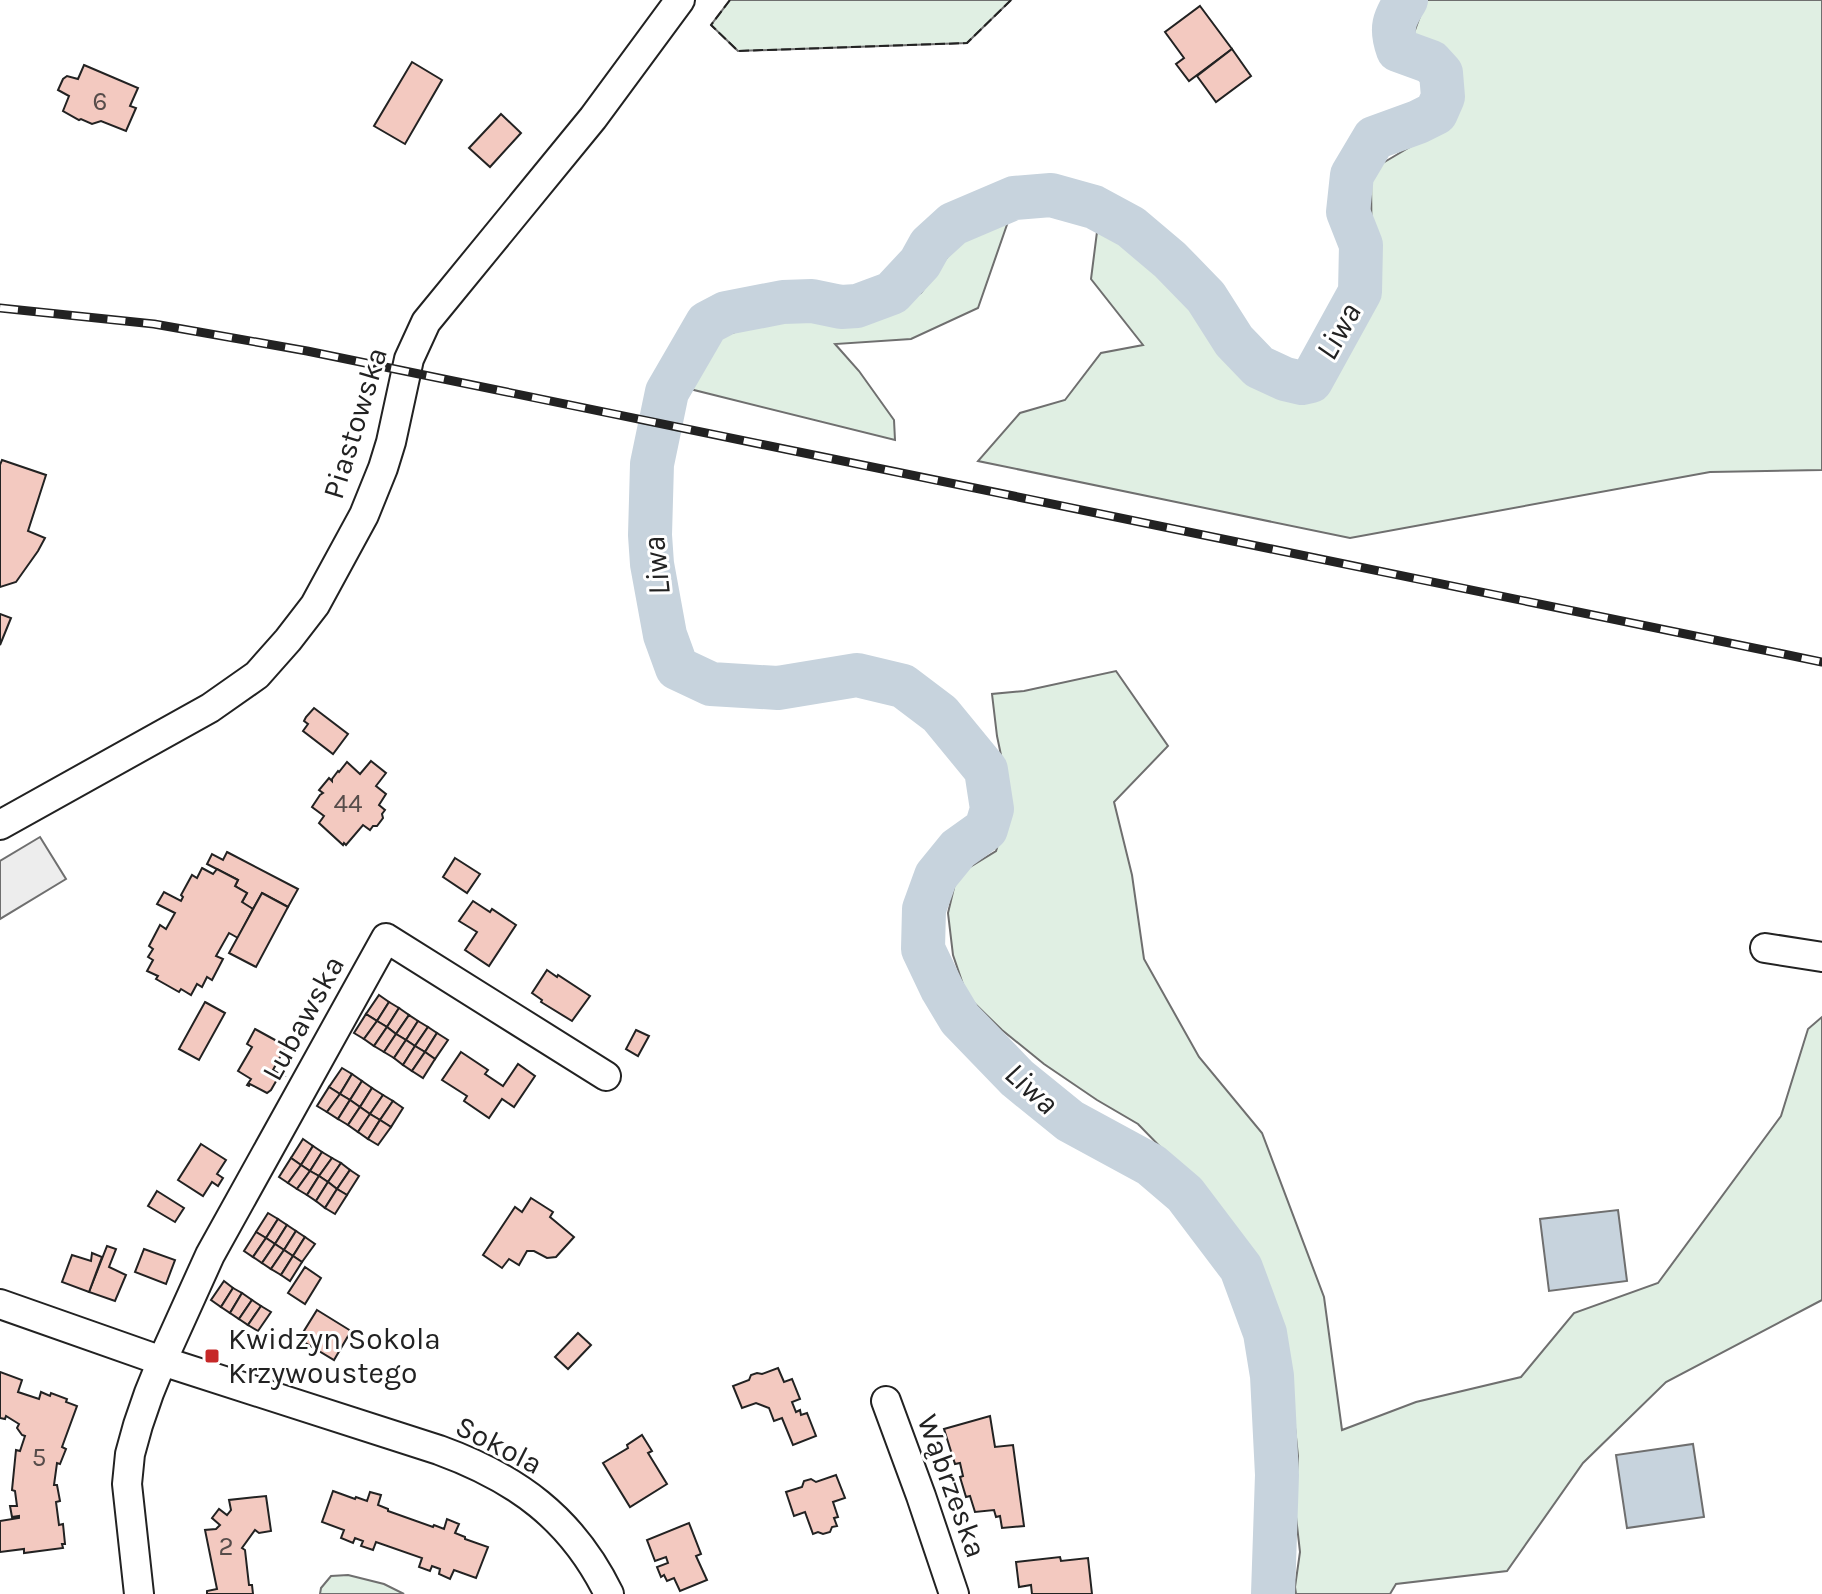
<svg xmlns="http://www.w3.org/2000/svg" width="1822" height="1594" viewBox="0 0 1822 1594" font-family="Karla,sans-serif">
	<rect width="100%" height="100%" fill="#fff"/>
	<g fill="#e0efe3" stroke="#6f6f6f" stroke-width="2">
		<path d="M730 0H1011L967 43 738 51 711 25Z"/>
		<path d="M1426 0H1822V470L1710 472 1350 538 978 461 1020 413 1065 400 1101 353 1143 345 1091 279 1098 224 1186 295 1230 366 1297 397 1327 388 1372 293 1371 170 1452 122 1456 64 1411 41Z"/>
		<path d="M1010 216 978 308 911 339 835 344 859 371 894 420 895 440 690 389 719 337 799 312 862 319 921 293 964 234Z"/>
		<path d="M1116 671 1168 746 1114 802 1132 875 1144 959 1199 1057 1262 1133 1324 1297 1342 1430 1416 1402 1521 1377 1574 1313 1658 1283 1781 1116 1808 1029 1822 1017V1300L1666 1382 1583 1463 1507 1571 1396 1584 1390 1594H1296L1295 1587 1300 1552 1295 1508 1298 1456 1293 1409 1283 1347 1260 1283 1231 1227 1176 1163 1138 1124 1097 1100 1044 1064 1002 1030 967 996 953 955 948 913 957 875 996 851 1011 803 997 736 992 694 1024 691Z"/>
		<path d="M348 1575 384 1584 404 1594H320L321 1588 331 1576Z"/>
	</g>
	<path fill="#ededed" stroke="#6f6f6f" stroke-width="2" d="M40 837 66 879 0 919V861Z"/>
	<g fill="#c7d3dd" stroke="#6f6f6f" stroke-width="2">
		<path d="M1618 1210 1627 1281 1549 1291 1540 1219Z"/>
		<path d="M1693 1444 1704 1517 1627 1528 1616 1455Z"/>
	</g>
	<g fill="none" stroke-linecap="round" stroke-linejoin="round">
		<path stroke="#c7d3dd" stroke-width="44" d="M1273 1594 1277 1475 1272 1376 1265 1333 1241 1268 1185 1194 1151 1165 1070 1121 1017 1078 960 1019 942 989 923 949 924 909 936 876 958 849 986 829 992 809 986 770 940 714 903 686 857 675 778 688 711 684 677 668 665 635 652 564 650 535 652 464 667 392 707 323 726 313 783 302 812 301 841 307 857 306 892 293 920 263 930 245 953 224 1014 198 1051 195 1094 207 1131 227 1170 260 1206 297 1234 341 1259 367 1285 379 1302 383 1311 381 1360 292 1361 245 1348 212 1352 175 1374 138 1418 122 1436 113 1443 97 1441 73 1431 62 1398 50C1390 28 1394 19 1406 0"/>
	</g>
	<g fill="#f3c9c0" stroke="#222" stroke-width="2">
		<path d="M1200 6 1232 49 1189 81 1176 64 1184 58 1165 32Z"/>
		<path d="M1232 49 1251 76 1216 102 1197 76Z"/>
		<path d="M412 62 442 80 405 144 374 126Z"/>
		<path d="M84 65 138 88 130 106 136 108 126 131 101 121 92 124 81 119 79 120 63 111 69 96 58 90 63 79 67 76 78 79Z"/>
		<path d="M501 114 521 133 490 167 469 148Z"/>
		<path d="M2 460 46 475 28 531 45 538 38 551 16 582 0 587V465Z"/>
		<path d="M0 614 11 618 0 645Z"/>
		<path d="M314 708 348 734 333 754 303 731 308 724 304 721 306 717Z"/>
		<path d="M371 761 386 773 376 786 386 794 379 805 385 810 382 814 383 818 377 826H373L370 830 363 825 346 845 344 843 343 845 319 823 324 816 312 807 320 795 323 793 319 790 329 778 332 781V779L338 771 339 772 347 762 360 774Z"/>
		<path d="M227 852 298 889 288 907 262 893 253 909 244 904 242 902 247 893 235 886 238 880 207 864 212 854 223 860Z"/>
		<path d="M455 858 480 874 467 893 443 877Z"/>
		<path d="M202 868 213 874 217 869 238 880 235 886 247 893 242 902 253 909 238 938 229 933 216 956 223 959 212 980 207 977 202 987 197 984 191 995 181 989 179 992 156 979 158 976 147 971 153 960 148 957 153 949 149 946 160 925 166 929 175 913 157 904 164 892 181 901 183 897 181 895 192 875 197 878Z"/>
		<path d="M262 893 288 907 256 967 229 953Z"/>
		<path d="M473 901 490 912 492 909 516 925 489 966 465 950 477 932 459 921Z"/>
		<path d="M547 970 557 977 558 975 590 996 572 1021 541 1002 542 1000 532 993Z"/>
		<path d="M379 995 389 1002 377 1021 366 1014Z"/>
		<path d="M205 1002 225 1013 199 1060 179 1049Z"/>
		<path d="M389 1002 399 1008 387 1027 377 1021Z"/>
		<path d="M399 1008 409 1015 396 1034 387 1027Z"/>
		<path d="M366 1014 377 1021 364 1039 354 1033Z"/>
		<path d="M409 1015 418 1021 406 1040 396 1034Z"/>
		<path d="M377 1021 387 1027 374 1046 364 1039Z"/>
		<path d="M418 1021 428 1027 415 1046 406 1040Z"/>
		<path d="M387 1027 396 1034 384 1052 374 1046Z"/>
		<path d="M428 1027 437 1033 425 1052 415 1046Z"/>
		<path d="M255 1029 286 1046 273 1070 283 1076H279L271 1090 267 1093 250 1084 249 1086 247 1085 251 1079 238 1071 252 1047 247 1044Z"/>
		<path d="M636 1030 649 1036 638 1056 626 1049Z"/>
		<path d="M437 1033 448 1040 435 1059 425 1052Z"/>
		<path d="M396 1034 406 1040 394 1058 384 1052Z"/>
		<path d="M406 1040 415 1046 403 1065 394 1058Z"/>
		<path d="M415 1046 425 1052 412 1071 403 1065Z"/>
		<path d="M425 1052 435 1059 423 1078 412 1071Z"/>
		<path d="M461 1052 488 1070 485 1074 503 1086 518 1064 535 1076 514 1107 502 1099 489 1118 464 1101 467 1096 442 1080Z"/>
		<path d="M342 1068 352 1074 340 1094 329 1087Z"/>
		<path d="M352 1074 362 1081 350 1100 340 1094Z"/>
		<path d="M362 1081 372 1088 360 1107 350 1100Z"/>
		<path d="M329 1087 340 1094 327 1112 317 1106Z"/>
		<path d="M372 1088 383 1095 370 1114 360 1107Z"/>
		<path d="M340 1094 350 1100 338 1119 327 1112Z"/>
		<path d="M383 1095 393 1101 380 1120 370 1114Z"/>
		<path d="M350 1100 360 1107 348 1125 338 1119Z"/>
		<path d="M393 1101 403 1108 391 1127 380 1120Z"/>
		<path d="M360 1107 370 1114 358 1132 348 1125Z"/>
		<path d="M370 1114 380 1120 368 1139 358 1132Z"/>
		<path d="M380 1120 391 1127 378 1145 368 1139Z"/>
		<path d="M303 1139 313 1146 301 1165 291 1158Z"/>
		<path d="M201 1144 226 1160 217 1174 223 1178 218 1186 212 1182 203 1196 178 1180Z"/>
		<path d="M313 1146 322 1152 310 1171 301 1165Z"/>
		<path d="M322 1152 332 1158 319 1176 310 1171Z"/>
		<path d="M291 1158 301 1165 288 1183 279 1177Z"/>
		<path d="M332 1158 341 1163 328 1182 319 1176Z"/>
		<path d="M341 1163 350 1170 337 1189 328 1182Z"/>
		<path d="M301 1165 310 1171 297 1189 288 1183Z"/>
		<path d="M350 1170 359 1176 347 1195 337 1189Z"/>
		<path d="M310 1171 319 1176 307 1195 297 1189Z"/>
		<path d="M319 1176 328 1182 316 1201 307 1195Z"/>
		<path d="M328 1182 337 1189 325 1208 316 1201Z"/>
		<path d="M337 1189 347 1195 335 1214 325 1208Z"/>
		<path d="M157 1191 184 1208 175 1222 148 1206Z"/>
		<path d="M531 1198 553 1212 550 1217 574 1237 556 1257 547 1258 534 1251H527L519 1265 509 1259 502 1268 483 1255 515 1207 522 1212Z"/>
		<path d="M268 1213 278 1219 266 1238 256 1232Z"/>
		<path d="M278 1219 287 1225 275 1244 266 1238Z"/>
		<path d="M287 1225 296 1231 284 1250 275 1244Z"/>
		<path d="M296 1231 305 1237 293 1256 284 1250Z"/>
		<path d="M256 1232 266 1238 253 1257 244 1251Z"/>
		<path d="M305 1237 315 1244 302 1262 293 1256Z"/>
		<path d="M266 1238 275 1244 262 1263 253 1257Z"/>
		<path d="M275 1244 284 1250 271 1269 262 1263Z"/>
		<path d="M107 1246 116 1249 109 1267 126 1275 115 1301 89 1292Z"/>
		<path d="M144 1249 175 1260 166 1284 135 1272Z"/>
		<path d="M284 1250 293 1256 281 1275 271 1269Z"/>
		<path d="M92 1253 102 1257 89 1292 62 1282 72 1255 91 1261Z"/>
		<path d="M293 1256 302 1262 290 1281 281 1275Z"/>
		<path d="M305 1267 321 1278 305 1304 288 1293Z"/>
		<path d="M224 1281 233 1288 221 1307 211 1300Z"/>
		<path d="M233 1288 242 1293 230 1313 221 1307Z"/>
		<path d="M242 1293 252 1300 239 1319 230 1313Z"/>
		<path d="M252 1300 261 1306 248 1325 239 1319Z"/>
		<path d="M261 1306 271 1312 258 1331 248 1325Z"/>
		<path d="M317 1310 351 1331 334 1360 299 1339Z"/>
		<path d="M578 1333 591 1345 568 1369 555 1357Z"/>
		<path d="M778 1368 784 1382 792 1379 800 1399 792 1402 796 1412 800 1410 801 1415 807 1413 816 1436 793 1445 782 1418 774 1421 769 1408 756 1403 742 1408 733 1386 749 1380 751 1375 757 1373 762 1374Z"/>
		<path d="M0 1372 22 1380 18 1392 39 1399 41 1392 50 1396 51 1393 67 1399 66 1402 77 1406 62 1447 66 1449 60 1464 57 1463 54 1485H57L60 1501 56 1502 59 1525 63 1524 65 1544H62L63 1548 24 1553V1549L0 1552V1521L19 1518V1516L12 1517 10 1506H17L15 1491 12 1490 16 1450 20 1451 25 1436 22 1435 17 1428 19 1424 6 1416 5 1419 0 1418Z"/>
		<path d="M990 1416 995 1447 1013 1445 1024 1526 1002 1528 1000 1516 996 1517 994 1510 975 1512 970 1496 966 1497 960 1477 963 1476 960 1463 955 1464 944 1429Z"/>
		<path d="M642 1435 652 1451 648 1453 667 1484 630 1507 603 1463 628 1448 627 1445Z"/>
		<path d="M836 1475 845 1498 833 1502 838 1517 834 1518 837 1526 832 1527 830 1532 823 1534 818 1532 813 1534 805 1512 794 1516 786 1492 802 1487 804 1481 811 1479 816 1482Z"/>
		<path d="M333 1491 355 1499 356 1497 367 1501 370 1492 381 1495 378 1505 388 1509V1511L433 1527 434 1525 444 1529 447 1519 459 1524 455 1533 465 1537V1539L488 1547 476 1578 454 1570 450 1579 439 1574 440 1569 432 1566 430 1571 419 1567 422 1558 376 1542 373 1550 361 1546 363 1541 355 1538 353 1543 341 1538 344 1530 322 1522Z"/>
		<path d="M266 1496 271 1531 259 1533 255 1530 242 1548 245 1550 249 1585H252L253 1594H207V1591L217 1589 205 1530 216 1529 220 1525 212 1518 219 1509 227 1515 231 1510 229 1500Z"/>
		<path d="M689 1523 701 1554 696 1556 707 1580 680 1591 674 1578 667 1581 664 1575 661 1577 657 1567 668 1563 666 1557 655 1561 647 1540Z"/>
		<path d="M1060 1557 1061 1561 1088 1558 1092 1594H1032L1031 1585 1019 1587 1016 1562Z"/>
	</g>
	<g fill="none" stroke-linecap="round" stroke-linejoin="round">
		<g stroke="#222" stroke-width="32">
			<g id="minor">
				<path d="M0 825 210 708 257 675 288 640 315 605 364 515 383 468 391 442 409 359 426 322 593 118 680 0"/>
				<path d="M1765 948 1822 957"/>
				<path d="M0 1304 162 1361 439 1450C516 1478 572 1518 609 1594"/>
				<path d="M886 1401 921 1496 954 1594"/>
				<path d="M139 1594 127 1484 130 1454 138 1425 149 1393 162 1361 210 1255 386 938 606 1076"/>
			</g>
		</g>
		<use href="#minor" stroke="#fff" stroke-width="28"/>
		<g stroke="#222" stroke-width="9">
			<path id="rail" d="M0 308 154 324 307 351 1822 662"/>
		</g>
		<use href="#rail" stroke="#fff" stroke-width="6" stroke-dasharray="18" stroke-linecap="butt"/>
		<path stroke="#222" stroke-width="2" stroke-dasharray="10 4" stroke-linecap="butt" d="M730 0 711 25 738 51 967 43 1011 0"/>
	</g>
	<rect fill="#c62828" stroke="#fff" stroke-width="3" x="204" y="1348" width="16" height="16" rx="4"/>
	<g text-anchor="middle" stroke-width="6" stroke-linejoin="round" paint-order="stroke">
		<g font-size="26" fill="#564c4a">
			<text x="100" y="110">6</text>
			<text x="348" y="812">44</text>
			<text x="39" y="1466">5</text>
			<text x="226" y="1555">2</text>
		</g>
		<g font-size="30" fill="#222" stroke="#fff">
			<text transform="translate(355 423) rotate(-73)" y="10">Piastowska</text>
			<text transform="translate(303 1018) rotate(-61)" y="10">Lubawska</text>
			<text transform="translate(499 1445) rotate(27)" y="10">Sokola</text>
			<text transform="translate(952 1486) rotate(70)" y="10">Wąbrzeska</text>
		</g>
		<g font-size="30" fill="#222" stroke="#fff" text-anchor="start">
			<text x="228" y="1349">Kwidzyn Sokola<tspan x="228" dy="34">Krzywoustego</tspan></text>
		</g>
		<g font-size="32" font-style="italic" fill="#222" stroke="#fff">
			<text transform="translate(1338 331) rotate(-61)" y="11">Liwa</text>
			<text transform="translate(656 566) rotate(-96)" y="11">Liwa</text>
			<text transform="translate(1032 1088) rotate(42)" y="11">Liwa</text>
		</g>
	</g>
</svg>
